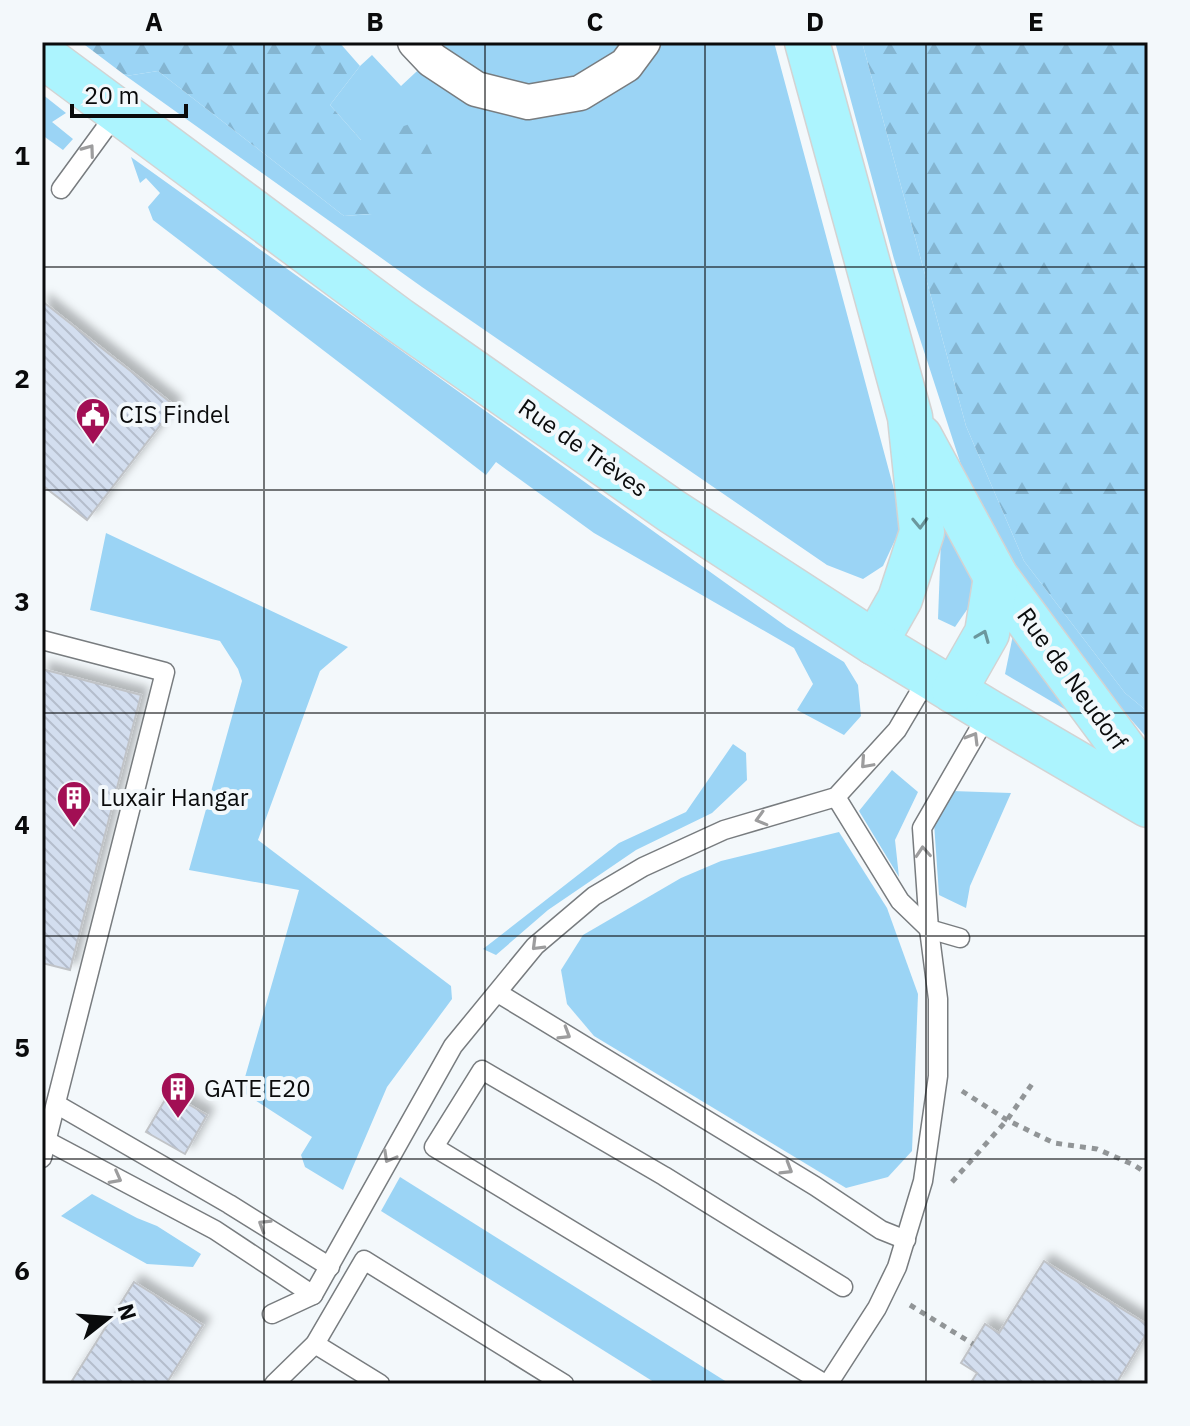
<svg xmlns="http://www.w3.org/2000/svg" width="1190" height="1426" viewBox="0 0 1190 1426" font-family="'IBM Plex Sans',sans-serif">
	<defs>
		<pattern id="forest-firs" width="22" height="20" patternUnits="userSpaceOnUse" patternTransform="scale(2)"><rect width="22" height="20" fill="#9bd4f5"/><path d="M5 1l3.5 6h-7zM16 11l3.5 6h-7z" fill="#84b5d1"/></pattern>
		<pattern id="building-back-hatch" width="6" height="6" patternUnits="userSpaceOnUse" patternTransform="scale(2)"><rect width="6" height="6" fill="#d3deef"/><path d="M-1 5l2 2M0 0l6 6M5-1l2 2" fill="none" stroke="#b4bdcc"/></pattern>
		<filter id="shadow"><feDropShadow dx="7" dy="-7" stdDeviation="4" flood-color="#0004"/></filter>
	</defs>
	<rect width="100%" height="100%" fill="#f3f8fb"/>
	<g fill="#9bd4f5">
		<path d="M444 42H774L903 523 883 566 863 579 827 565 422 287 126 76 158 71 344 216 372 214 361 140 330 105 360 66 372 55 401 86 444 46Z"/>
		<path d="M835 42H862L966 426 1024 561 1125 693 1148 712V739L1050 627 962 468 894 259Z"/>
		<path d="M42 94 66 113 52 122 73 139 63 150 42 135Z"/>
		<path d="M131 157 787 627 844 662 858 685 861 716 844 735 797 710 813 684 794 648 594 533 496 462 486 475 447 445 153 220 148 207 160 193 146 178 140 183Z"/>
		<path d="M942 513 973 575 975 598 955 627 938 619Z"/>
		<path d="M106 533 348 647 320 671 258 840 451 986 452 999 387 1087 343 1190 305 1167 301 1155 312 1137 241 1091 299 890 189 870 242 681 238 669 220 641 90 610Z"/>
		<path d="M1013 635 1083 720 1005 674Z"/>
		<path d="M733 744 746 753 747 780 712 813 636 850 548 910 496 955 483 949 619 843 686 812Z"/>
		<path d="M892 770 918 792 895 840 899 877 859 811Z"/>
		<path d="M952 791 1011 793 970 886 966 908 939 895 934 823Z"/>
		<path d="M839 832 887 908 918 994 912 1151 888 1177 846 1188 594 1036 567 1004 561 970 583 935 681 878 721 861Z"/>
		<path d="M400 1177 730 1384H657L381 1211Z"/>
		<path d="M92 1194 137 1218 157 1226 201 1254 193 1267 147 1264 61 1216Z"/>
	</g>
	<g fill="url(#forest-firs)">
		<path d="M81 42H339L360 66 330 105 361 140 416 122 435 160 372 214 344 216 158 71 126 76Z"/>
		<path d="M862 42H1148V712L1125 693 1024 561 966 426Z"/>
	</g>
	<g fill="url(#building-back-hatch)" stroke="#c0c3c7" stroke-width="2" filter="url(#shadow)">
		<path d="M42 301 175 406 87 520 42 485Z"/>
		<path d="M42 669 141 695 70 970 42 963Z"/>
		<path d="M169 1093 207 1115 185 1154 146 1132Z"/>
		<path d="M1044 1261 1148 1325V1331L1116 1384H970L977 1373 961 1363 985 1324 999 1333Z"/>
		<path d="M134 1282 203 1325 166 1384H70Z"/>
	</g>
	<g fill="none" stroke-linecap="round" stroke-linejoin="round">
		<g stroke="#787c7f" stroke-width="21">
			<g id="lane">
				<path d="M61 189 118 111"/>
				<path d="M42 640 165 672 42 1158"/>
				<path d="M836 797 900 901 929 929 960 938"/>
				<path d="M498 993 815 1186 881 1230 906 1240"/>
				<path d="M56 1104 229 1204 330 1267"/>
				<path d="M47 1141 215 1230 313 1295"/>
				<path d="M272 1314 313 1295 453 1046 535 946 594 896 643 867 724 830 836 797 897 730 929 676"/>
				<path d="M315 1344 380 1384"/>
				<path d="M274 1384 315 1344 364 1260 564 1384"/>
				<path d="M825 1384 434 1147 482 1070 664 1176 843 1287"/>
				<path d="M828 1384 877 1308 897 1267 923 1181 938 1076V999L929 929 922 828 989 712"/>
			</g>
		</g>
		<g stroke="#787c7f" stroke-width="37">
			<path id="street" d="M415 42 432 60 476 89 528 102 580 93 626 65 643 42"/>
		</g>
		<g stroke="#d3d3d3" stroke-width="47">
			<g id="primary">
				<path d="M807 42 910 417 922 532 900 599 875 643"/>
				<path d="M42 55 399 320 670 510 875 643 989 712 1148 805"/>
				<path d="M920 437 996 577 1148 782"/>
				<path d="M954 691 987 633 996 577"/>
			</g>
		</g>
		<g stroke="#919597" stroke-width="5" stroke-dasharray="6 6" stroke-linecap="butt">
			<path d="M962 1091 1007 1120 1054 1143 1097 1149 1134 1165 1148 1174"/>
			<path d="M952 1182 1007 1120 1032 1084"/>
			<path d="M910 1305 973 1344"/>
		</g>
		<use href="#lane" stroke="#fff" stroke-width="18"/>
		<use href="#street" stroke="#fff" stroke-width="34"/>
		<use href="#primary" stroke="#acf4fe" stroke-width="44"/>
	</g>
	<defs><path id="oneway-chevron" d="M-2-3.5L2.5 0L-2 3.5" fill="none" stroke-width="1.6" stroke-linecap="round" stroke-linejoin="round" transform="scale(2)"/></defs>
	<g stroke="#9d9d9e">
		<use href="#oneway-chevron" transform="translate(89 150) rotate(-54)"/>
		<use href="#oneway-chevron" transform="translate(973 738) rotate(-59)"/>
		<use href="#oneway-chevron" transform="translate(866 763) rotate(132)"/>
		<use href="#oneway-chevron" transform="translate(761 819) rotate(164)"/>
		<use href="#oneway-chevron" transform="translate(923 852) rotate(-94)"/>
		<use href="#oneway-chevron" transform="translate(537 945) rotate(135)"/>
		<use href="#oneway-chevron" transform="translate(565 1034) rotate(31)"/>
		<use href="#oneway-chevron" transform="translate(389 1157) rotate(119)"/>
		<use href="#oneway-chevron" transform="translate(787 1169) rotate(31)"/>
		<use href="#oneway-chevron" transform="translate(116 1178) rotate(28)"/>
		<use href="#oneway-chevron" transform="translate(264 1225) rotate(-148)"/>
	</g>
	<g stroke="#6b979d">
		<use href="#oneway-chevron" transform="translate(920 523) rotate(88)"/>
		<use href="#oneway-chevron" transform="translate(983 636) rotate(-68)"/>
	</g>
	<path fill="none" stroke="#0a0b0c" stroke-width="2" stroke-opacity="0.55" d="M264 42V1384M485 42V1384M705 42V1384M926 42V1384M42 267H1148M42 490H1148M42 713H1148M42 936H1148M42 1159H1148"/>
	<defs>
		<g id="civic-pin" transform="scale(1.8)"><path d="M0 17L-7.5 6A9.5 9.5 0 1 1 7.5 6Z" fill="#a20f54" stroke="#f3f8fb"/><path d="M-.6-6.5H3V-4.5H.6V-3L4-1V1h2V6H-6V1h2V-1L-.6-3ZM-1.2 2.5V6h2.4V2.5Z" fill="#fff"/></g>
		<g id="building-pin" transform="scale(1.8)"><path d="M0 17L-7.5 6A9.5 9.5 0 1 1 7.5 6Z" fill="#a20f54" stroke="#f3f8fb"/><path d="M-4-6H4V6H1V3H-1V6H-4ZM-2.5-4.3h1.7v1.8h-1.7ZM.8-4.3h1.7v1.8H.8ZM-2.5-1h1.7V.8h-1.7ZM.8-1h1.7V.8H.8Z" fill="#fff"/></g>
	</defs>
	<g fill-rule="evenodd">
		<use href="#civic-pin" x="93" y="415"/>
		<use href="#building-pin" x="74" y="798"/>
		<use href="#building-pin" x="178" y="1089"/>
	</g>
	<g text-anchor="middle" stroke-width="8" stroke-linejoin="round" paint-order="stroke">
		<g font-size="24" fill="#0a0b0c" stroke="#f3f8fb" text-anchor="start">
			<text x="119" y="423">CIS Findel</text>
			<text x="100" y="806">Luxair Hangar</text>
			<text x="204" y="1097">GATE E20</text>
		</g>
		<g font-size="24" fill="#0a0b0c" stroke="#f3f8fb">
			<text transform="translate(583 448) rotate(35)" y="8">Rue de Trèves</text>
			<text transform="translate(1072 679) rotate(54)" y="8">Rue de Neudorf</text>
		</g>
	</g>
	<rect width="1190" height="1426" fill="none" stroke="#f3f8fb" stroke-width="88"/>
	<g transform="translate(108 1318) rotate(73)" stroke="#f3f8fb" stroke-width="6" paint-order="stroke">
	<path d="M0-6L14 30L0 20L-14 30Z" fill="#0a0b0c"/>
	<text y="-12" font-size="22" font-weight="bold" text-anchor="middle" fill="#0a0b0c">N</text>
	</g>
	<path d="M72 104v12h114v-12" fill="none" stroke="#0a0b0c" stroke-width="4"/>
	<text x="84" y="104" font-size="24" fill="#0a0b0c" stroke="#f3f8fb" stroke-width="6" paint-order="stroke">20 m</text>
	<rect x="44" y="44" width="1102" height="1338" fill="none" stroke="#0a0b0c" stroke-width="3"/>
	<g font-size="26" text-anchor="middle" font-weight="bold" fill="#0a0b0c">
		<text x="154" y="31">A</text>
		<text x="375" y="31">B</text>
		<text x="595" y="31">C</text>
		<text x="815" y="31">D</text>
		<text x="1036" y="31">E</text>
		<text x="22" y="165">1</text>
		<text x="22" y="388">2</text>
		<text x="22" y="611">3</text>
		<text x="22" y="834">4</text>
		<text x="22" y="1057">5</text>
		<text x="22" y="1280">6</text>
	</g>
</svg>
